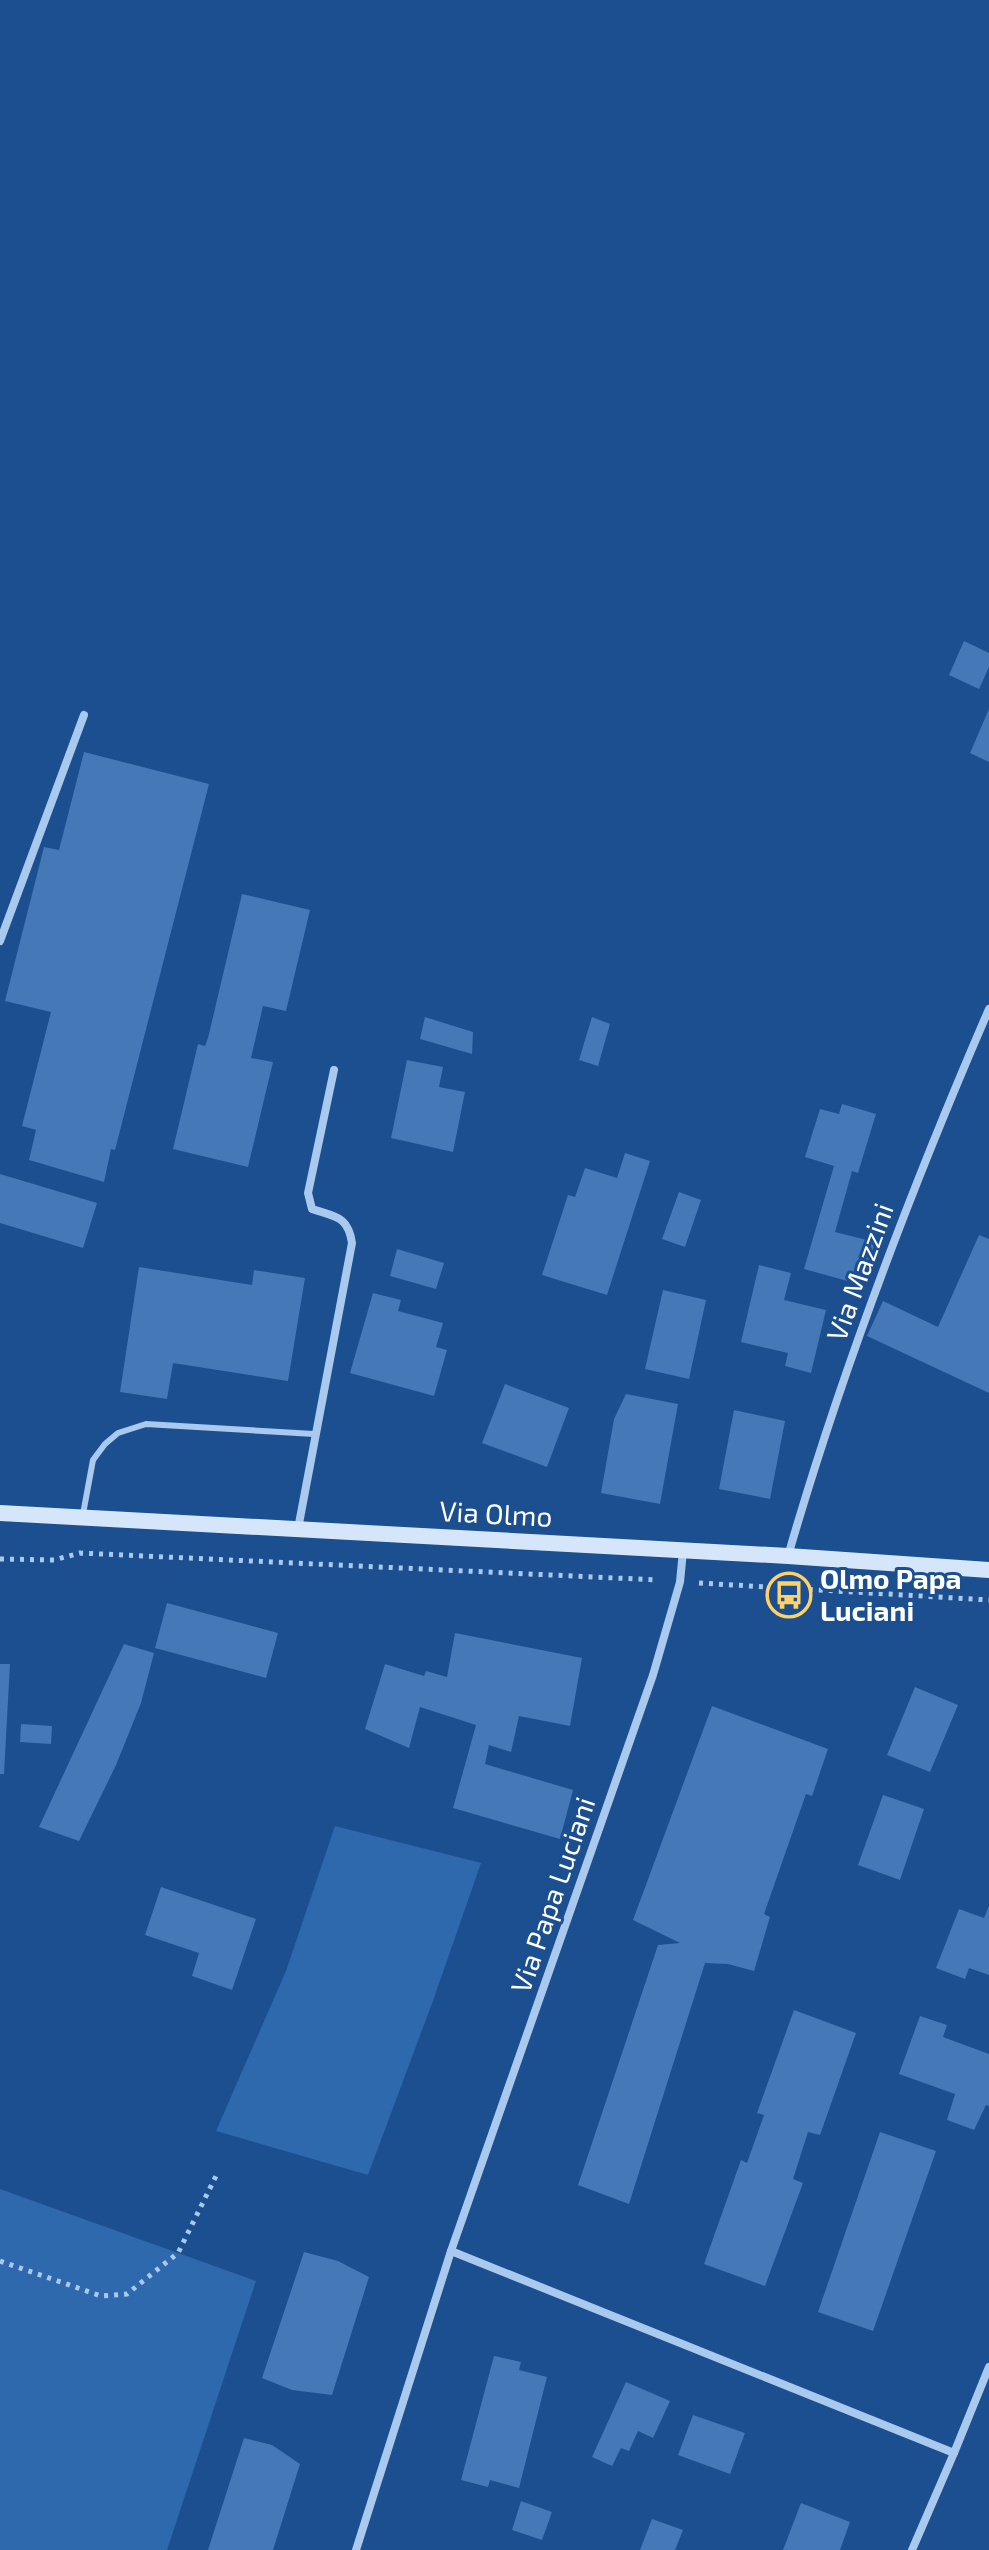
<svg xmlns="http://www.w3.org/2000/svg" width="989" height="2550" viewBox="0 0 989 2550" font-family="'Exo 2',sans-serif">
	<rect width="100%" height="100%" fill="#1b4f8f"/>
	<g fill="#2e69ad">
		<path d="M335 1826 481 1863 434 1998 368 2175 216 2131 286 1971Z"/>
		<path d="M0 2189 256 2281 167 2550H0Z"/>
	</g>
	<g fill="#4478b7">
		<path d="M964 641 989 653V667L979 689 949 675Z"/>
		<path d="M989 709V762L970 753Z"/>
		<path d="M84 752 209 784 115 1150 111 1149 104 1182 29 1160 36 1130 22 1126 51 1012 5 1001 44 847 59 850Z"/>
		<path d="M242 894 310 910 286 1011 263 1006 251 1058 273 1062 248 1167 173 1149 198 1044 205 1046 208 1038Z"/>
		<path d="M425 1017 473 1032 472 1054 420 1039Z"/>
		<path d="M592 1017 610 1024 598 1066 579 1060Z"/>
		<path d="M407 1060 443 1067 439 1087 465 1092 453 1152 391 1138Z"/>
		<path d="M842 1104 876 1114 858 1173 852 1171 835 1232 875 1242 862 1285 804 1269 834 1166 805 1157 820 1109 839 1114Z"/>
		<path d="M625 1153 650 1161 607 1295 542 1275 568 1195 575 1197 585 1168 617 1178Z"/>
		<path d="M0 1174 97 1203 83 1248 0 1223Z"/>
		<path d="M679 1192 701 1200 685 1247 662 1239Z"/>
		<path d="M979 1235 989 1239V1393L867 1336 883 1301 938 1327Z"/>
		<path d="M397 1249 444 1263 436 1289 390 1276Z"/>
		<path d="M759 1265 791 1273 784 1300 826 1310 811 1373 785 1366 788 1353 741 1342Z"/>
		<path d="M139 1267 252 1285 254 1270 305 1278 288 1381 173 1363 167 1399 120 1392Z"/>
		<path d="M663 1290 706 1300 689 1379 645 1369Z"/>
		<path d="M373 1293 401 1300 398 1311 443 1323 436 1347 447 1350 434 1396 350 1373Z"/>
		<path d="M505 1384 569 1408 547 1467 482 1443Z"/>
		<path d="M626 1394 678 1404 660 1504 601 1493 614 1419Z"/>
		<path d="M734 1410 785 1421 770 1499 719 1489Z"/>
		<path d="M167 1603 278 1633 266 1678 155 1648Z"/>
		<path d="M455 1633 582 1658 570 1726 519 1716 511 1752 489 1745 485 1764 573 1790 560 1839 453 1808 476 1725 420 1707 409 1748 365 1729 385 1664 424 1676 426 1671 447 1677Z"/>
		<path d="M124 1644 154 1653 141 1703 116 1765 79 1841 39 1827Z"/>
		<path d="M0 1664H10L4 1774H0Z"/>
		<path d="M915 1687 958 1705 930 1772 887 1755Z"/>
		<path d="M712 1706 828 1749 812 1796 806 1794 764 1914 770 1917 754 1971 728 1964 705 1963 629 2204 578 2185 658 1945 680 1943 633 1920Z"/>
		<path d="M21 1724 52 1726 51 1744 20 1742Z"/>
		<path d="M883 1795 924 1809 900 1880 858 1865Z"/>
		<path d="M161 1887 256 1919 232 1990 192 1976 199 1953 145 1935Z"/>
		<path d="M989 1906V1975L969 1968 965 1979 936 1968 959 1909 984 1918Z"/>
		<path d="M794 2010 856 2033 820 2135 808 2132 793 2179 803 2183 765 2286 704 2264 741 2160 747 2163 764 2115 757 2113Z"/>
		<path d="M920 2016 947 2025 943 2037 989 2054V2106L986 2105 974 2130 947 2120 955 2094 899 2074Z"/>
		<path d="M880 2132 936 2151 873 2331 818 2312Z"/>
		<path d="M304 2252 338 2261 369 2277 332 2395 292 2390 262 2378Z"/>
		<path d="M494 2356 521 2362 519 2370 547 2377 519 2488 490 2480 488 2487 461 2480Z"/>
		<path d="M626 2382 670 2401 653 2438 638 2431 629 2451 621 2448 612 2466 592 2457Z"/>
		<path d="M693 2415 745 2433 730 2474 678 2455Z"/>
		<path d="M244 2438 272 2445 300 2464 273 2550H208Z"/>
		<path d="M521 2501 552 2512 542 2540 512 2530Z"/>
		<path d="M801 2503 850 2522 840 2550H783Z"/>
		<path d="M652 2519 683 2530 675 2550H640Z"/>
	</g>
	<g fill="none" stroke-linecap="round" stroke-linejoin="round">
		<g stroke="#a9c9ee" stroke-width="5" stroke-dasharray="4 6" stroke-linecap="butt">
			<path d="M0 1559 54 1560 80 1553 658 1580"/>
			<path d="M699 1583 989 1600"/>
			<path d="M0 2261 101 2296 127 2294 178 2253 216 2176"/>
		</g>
		<path stroke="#a9c9ee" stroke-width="6" d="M83 1514 93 1460 105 1444 118 1433 146 1424 314 1434"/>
		<g stroke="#a9c9ee" stroke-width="8">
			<path d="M0 941 84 715"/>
			<path d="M298 1529 352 1243C348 1216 336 1217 312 1209L308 1193 334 1070"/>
			<path d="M788 1556C842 1369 912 1187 989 1009"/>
			<path d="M451 2251 954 2453 912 2550"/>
			<path d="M954 2453 989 2367"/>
			<path d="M356 2550 451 2251 653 1675 680 1582 683 1551"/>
		</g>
		<path stroke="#d6e6fa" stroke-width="16" d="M0 1513 788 1556 989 1570"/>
	</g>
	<defs>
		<g id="bus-ring" transform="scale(2.3)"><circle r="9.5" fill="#1b4f8f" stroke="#ffd166" stroke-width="1.5"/><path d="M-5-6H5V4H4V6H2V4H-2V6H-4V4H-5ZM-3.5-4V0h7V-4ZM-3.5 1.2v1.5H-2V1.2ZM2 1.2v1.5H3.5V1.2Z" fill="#ffd166"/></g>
	</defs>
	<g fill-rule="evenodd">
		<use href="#bus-ring" x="789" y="1595"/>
	</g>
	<g text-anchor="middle" stroke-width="6" stroke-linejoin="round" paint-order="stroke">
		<g font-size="28" fill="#fff" stroke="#1b4f8f">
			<text transform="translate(860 1272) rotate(-70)" y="10">Via Mazzini</text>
			<text transform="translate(496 1514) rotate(3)" y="10">Via Olmo</text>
			<text transform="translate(553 1895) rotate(-71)" y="10">Via Papa Luciani</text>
		</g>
		<g font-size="28" font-weight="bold" fill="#fff" stroke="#1b4f8f" text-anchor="start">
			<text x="820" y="1589">Olmo Papa<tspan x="820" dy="32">Luciani</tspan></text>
		</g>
	</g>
</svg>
